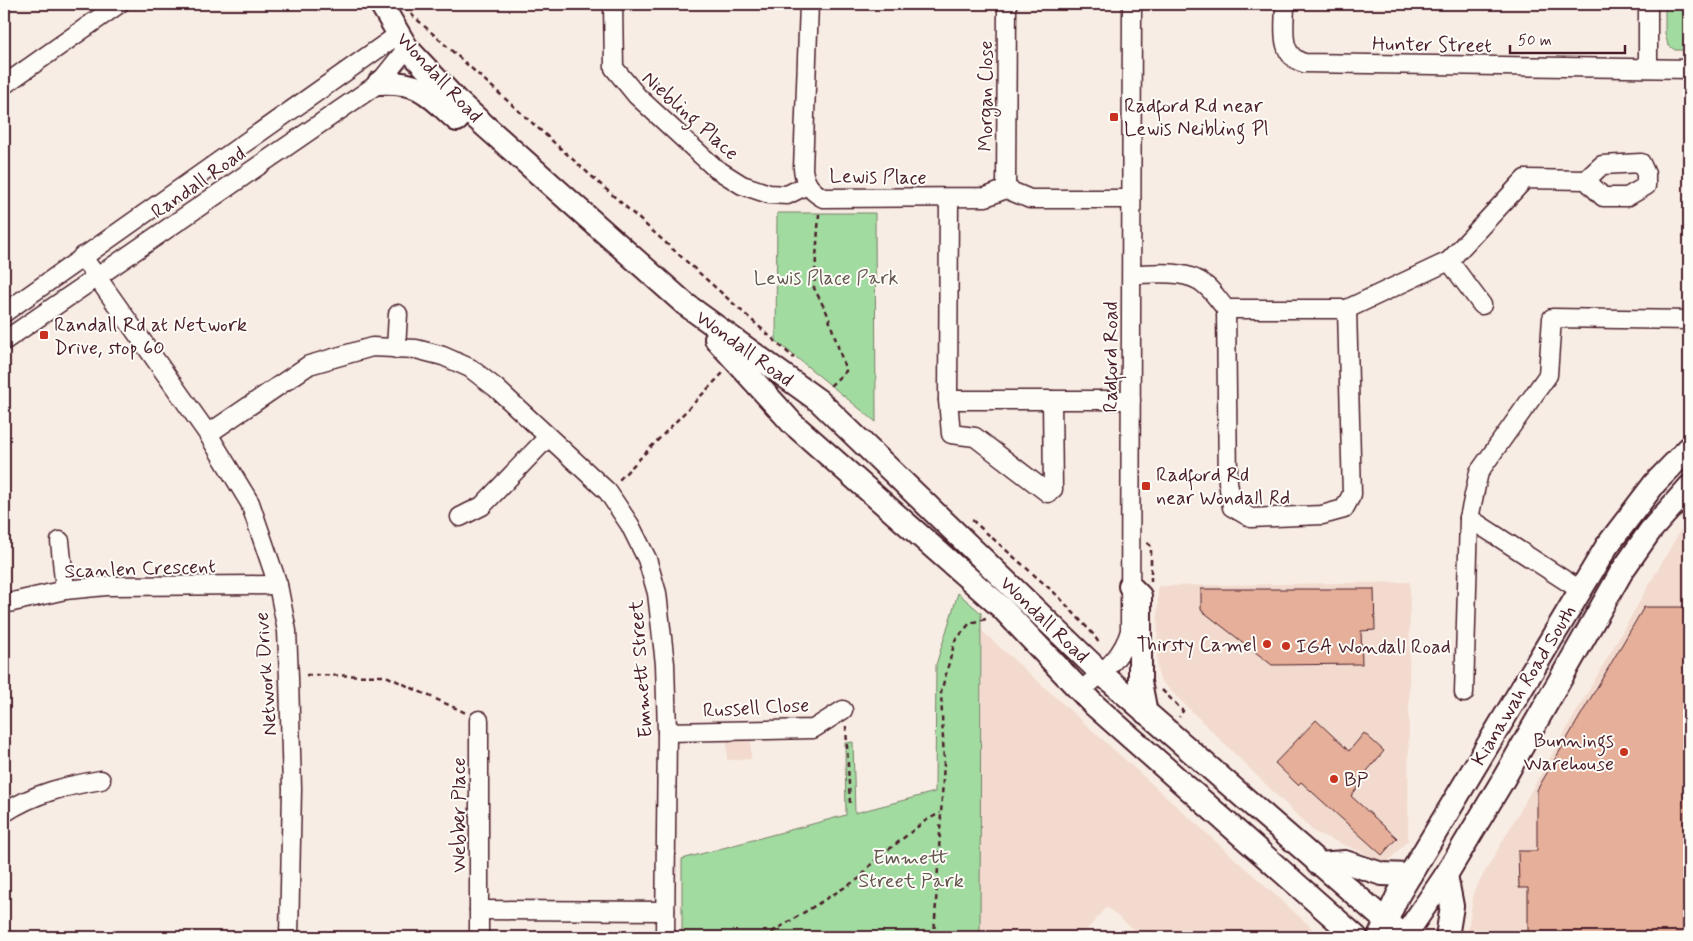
<svg xmlns="http://www.w3.org/2000/svg" width="1693" height="941" viewBox="0 0 1693 941" font-family="Mynerve,sans-serif">
	<rect width="100%" height="100%" fill="#f8ede4"/>
	<filter id="ink" filterUnits="userSpaceOnUse"><feTurbulence type="fractalNoise" baseFrequency=".02" numOctaves="2"/><feDisplacementMap in="SourceGraphic" scale="10" xChannelSelector="R" yChannelSelector="G"/><feConvolveMatrix kernelMatrix="1 2 1 2 8 2 1 2 1" color-interpolation-filters="sRGB"/></filter>
	<g filter="url(#ink)">
		<g fill="#f2dace">
			<path d="M1689 521V937H1467L1474 891 1681 529Z"/>
			<path d="M1410 582 1408 840 1387 863 1314 832 1160 680 1157 669 1158 586Z"/>
			<path d="M982 631 1322 937H1142L1107 907 1080 937H980Z"/>
			<path d="M727 741H751V759L727 760Z"/>
		</g>
		<g fill="#a2dba0" stroke="#767d66">
			<path d="M1665 4H1689V50H1675L1668 45 1665 33Z"/>
			<path d="M777 213H875L876 422 776 341Z"/>
			<path d="M958 593 981 613 980 937H682V859L846 815 845 743 853 742 855 813 935 792 936 665Z"/>
		</g>
		<g fill="#e5af99" stroke="#4a1f2b">
			<path d="M1201 589H1374L1375 630 1361 631 1362 664 1272 665 1201 610Z"/>
			<path d="M1644 607H1689V937H1528V888H1519L1518 851H1537V790Z"/>
			<path d="M1316 720 1349 751 1364 733 1384 751 1356 784 1358 787 1351 796 1397 838 1382 855 1301 782 1298 785 1275 763Z"/>
		</g>
		<g fill="none" stroke-linecap="round" stroke-linejoin="round">
			<g stroke="#4a1f2b" stroke-width="21">
				<g id="minor">
					<path d="M613 4 614 68 637 96 715 168 742 185 769 194 787 195 807 185"/>
					<path d="M809 4 803 169C805 184 811 191 823 198L986 197 1006 189 1030 199H1131"/>
					<path d="M1285 4C1285 26 1278 56 1304 63L1689 69"/>
					<path d="M1648 4V68"/>
					<path d="M4 85 119 4"/>
					<path d="M1006 189 1007 4"/>
					<path d="M949 198 948 400H1131"/>
					<path d="M82 256 208 434 250 503 278 585 287 631 289 678 292 789 289 937"/>
					<path d="M1449 261 1482 305"/>
					<path d="M1132 274C1155 274 1187 269 1205 285 1213 291 1219 301 1226 309H1347L1449 261 1525 179 1586 180 1602 165 1641 163 1646 174V186L1627 197H1603L1586 180"/>
					<path d="M1226 309 1228 482 1232 507 1251 518 1322 515 1344 509 1352 494 1347 309"/>
					<path d="M4 313 399 34"/>
					<path d="M4 341 379 83 407 48"/>
					<path d="M396 349 398 314"/>
					<path d="M948 400 951 434 975 437 1048 493 1053 489 1052 400"/>
					<path d="M208 434 309 365 372 347 416 349 443 356 470 368 496 388 608 492 630 525 647 559 657 593 665 664 667 732 665 937"/>
					<path d="M460 517 482 506 548 437"/>
					<path d="M1469 518 1580 590"/>
					<path d="M60 541 65 590"/>
					<path d="M4 604 65 590 106 586 278 585"/>
					<path d="M1081 691C1102 672 1122 659 1130 631L1132 4"/>
					<path d="M1464 693 1469 518 1479 472 1548 375 1552 318 1689 320"/>
					<path d="M479 720V937"/>
					<path d="M667 732 813 729 843 710"/>
					<path d="M4 813C35 793 65 786 101 780"/>
					<path d="M479 910 665 911"/>
				</g>
			</g>
			<g stroke="#4a1f2b" stroke-width="26">
				<g id="major">
					<path d="M381 4 407 48 456 100 685 304 819 401 1101 673 1404 937"/>
					<path d="M379 83C421 81 428 94 457 120"/>
					<path d="M716 339 792 423 1001 607 1093 704 1356 937"/>
					<path d="M1130 586 1140 596V682L1146 713"/>
					<path d="M1318 864 1345 862 1382 874 1410 875"/>
					<path d="M1446 875 1452 906 1447 937"/>
					<path d="M1380 935 1398 895 1607 546 1655 483 1689 448"/>
					<path d="M1404 937 1446 875 1503 780 1622 571 1650 531 1689 487"/>
				</g>
			</g>
			<g stroke="#4a1f2b" stroke-width="2.5" stroke-dasharray="5 4" stroke-linecap="butt">
				<path d="M406 6 412 15 794 358"/>
				<path d="M819 214 814 288 827 313 846 371 830 386"/>
				<path d="M619 480 723 373"/>
				<path d="M972 520 1058 596 1093 634 1099 643"/>
				<path d="M1147 543 1151 546V581"/>
				<path d="M306 675 386 676 466 713"/>
				<path d="M1162 690 1183 711 1179 717"/>
				<path d="M846 726 850 804"/>
				<path d="M764 937 860 878 873 862 925 821 940 813"/>
				<path d="M934 937 944 762 941 692 955 641 970 623 986 619"/>
			</g>
			<use href="#minor" stroke="#fdfcf7" stroke-width="18"/>
			<use href="#major" stroke="#fdfcf7" stroke-width="22"/>
		</g>
	</g>
	<g fill="#c8321e" stroke="#fdfcf7" stroke-width="2">
		<rect x="1109" y="112" width="10" height="10" rx="2.5"/>
		<rect x="39" y="330" width="10" height="10" rx="2.5"/>
		<rect x="1141" y="481" width="10" height="10" rx="2.5"/>
		<circle cx="1267" cy="644" r="5"/>
		<circle cx="1286" cy="646" r="5"/>
		<circle cx="1624" cy="752" r="5"/>
		<circle cx="1334" cy="779" r="5"/>
	</g>
	<g text-anchor="middle" stroke-width="4" stroke-linejoin="round" paint-order="stroke">
		<g font-size="20" fill="#4a1f2b" stroke="#fdfcf7">
			<text transform="translate(1432 44) rotate(1)" y="7">Hunter Street</text>
			<text transform="translate(440 77) rotate(47)" y="7">Wondall Road</text>
			<text transform="translate(985 96) rotate(-90)" y="7">Morgan Close</text>
			<text transform="translate(691 115) rotate(42)" y="7">Niebling Place</text>
			<text transform="translate(878 176) rotate(1)" y="7">Lewis Place</text>
			<text transform="translate(198 182) rotate(-35)" y="7">Randall Road</text>
			<text transform="translate(745 348) rotate(36)" y="7">Wondall Road</text>
			<text transform="translate(1110 357) rotate(-90)" y="7">Radford Road</text>
			<text transform="translate(140 568) rotate(-2)" y="7">Scanlen Crescent</text>
			<text transform="translate(1045 619) rotate(44)" y="7">Wondall Road</text>
			<text transform="translate(640 669) rotate(-94)" y="7">Emmett Street</text>
			<text transform="translate(265 674) rotate(-94)" y="7">Network Drive</text>
			<text transform="translate(1523 685) rotate(-59)" y="7">Kianawah Road South</text>
			<text transform="translate(756 707) rotate(-3)" y="7">Russell Close</text>
			<text transform="translate(458 815) rotate(-90)" y="7">Webber Place</text>
		</g>
		<g font-size="20" fill="#4a1f2b" stroke="#fdfcf7" text-anchor="start">
			<text x="1124" y="112">Radford Rd near<tspan x="1124" dy="23">Lewis Neibling Pl</tspan></text>
			<text x="54" y="331">Randall Rd at Network<tspan x="54" dy="23">Drive, stop 60</tspan></text>
			<text x="1156" y="481">Radford Rd<tspan x="1156" dy="23">near Wondall Rd</tspan></text>
			<text x="1257" y="651" text-anchor="end">Thirsty Camel</text>
			<text x="1296" y="653">IGA Wondall Road</text>
			<text x="1614" y="747" text-anchor="end">Bunnings<tspan x="1614" dy="23">Warehouse</tspan></text>
			<text x="1344" y="786">BP</text>
		</g>
		<g font-size="20" fill="#64574e" stroke="#fdfcf7">
			<text x="826" y="284">Lewis Place Park</text>
			<text x="911" y="864">Emmett<tspan x="911" dy="23">Street Park</tspan></text>
		</g>
	</g>
	<rect width="1693" height="941" fill="none" stroke="#fdfcf7" stroke-width="20"/>
	<rect x="10" y="10" width="1673" height="921" fill="none" stroke="#4a1f2b" stroke-width="2" filter="url(#ink)"/>
	<path d="M1510 45v8h115v-8" fill="none" stroke="#4a1f2b" stroke-width="2.5"/>
	<text x="1518" y="45" font-size="15" fill="#4a1f2b" stroke="#fdfcf7" stroke-width="4" paint-order="stroke">50 m</text>
</svg>
